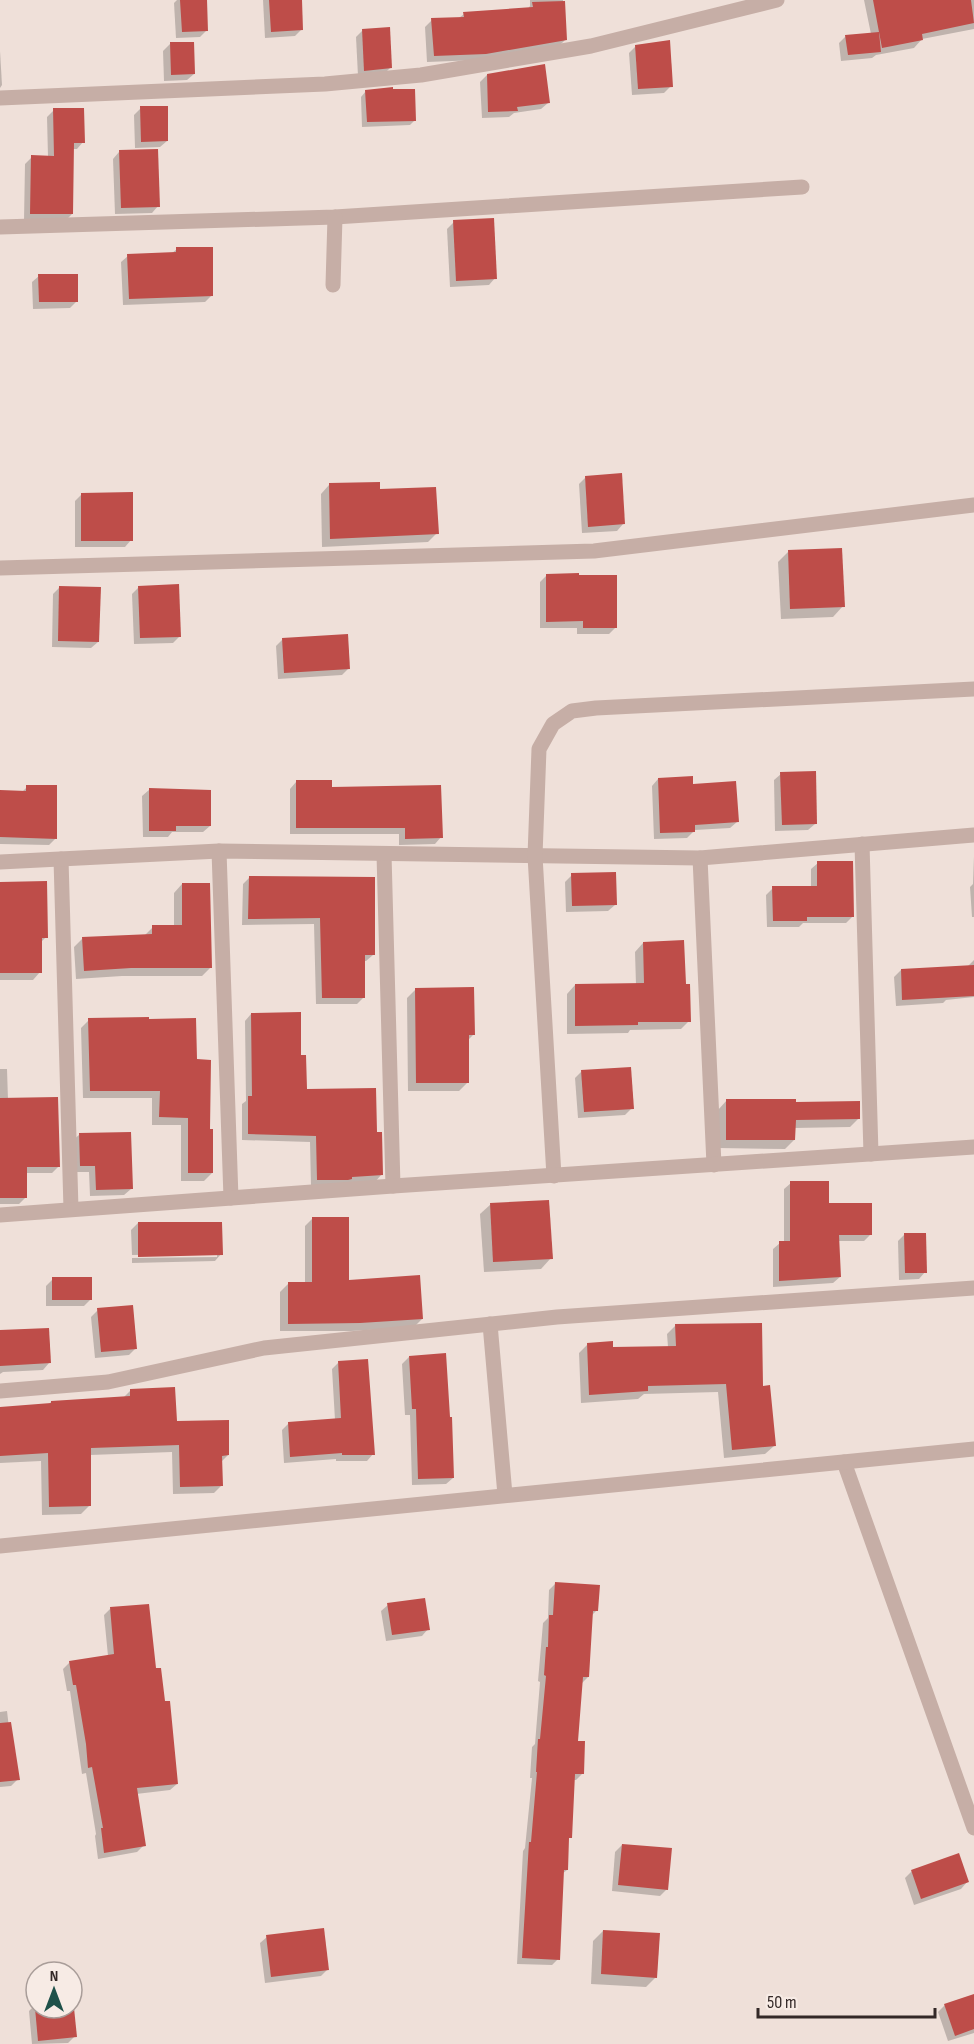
<svg xmlns="http://www.w3.org/2000/svg" width="974" height="2044" viewBox="0 0 974 2044" font-family="'Sofia Sans Condensed',sans-serif">
	<rect width="100%" height="100%" fill="#efe0d9"/>
	<g fill="#0003">
		<path d="M177 0H206L207 30 200 37 176 38 174 3Z"/>
		<path d="M263 0H300L301 30 295 36 265 38Z"/>
		<path d="M530 0H563L565 40 559 46 478 60 427 62 425 27 432 20 459 18 464 14 528 9 530 6Z"/>
		<path d="M864 0H974V29L922 39 914 48 876 55 872 58 841 61 839 43 846 36 871 34Z"/>
		<path d="M363 30 391 67 384 74 358 76 356 37Z"/>
		<path d="M170 44 194 74 187 80 164 81 163 51Z"/>
		<path d="M636 46 671 86 664 93 632 95 629 53Z"/>
		<path d="M0 51 2 85 0 88Z"/>
		<path d="M487 75 548 103 541 109 514 113 509 117 482 118 480 82Z"/>
		<path d="M366 91 415 120 410 125 362 127 361 97Z"/>
		<path d="M141 108 167 141 160 147 135 148 134 115Z"/>
		<path d="M54 110 83 142 77 149H72V214L65 221 24 220 25 164 32 157H48L47 117Z"/>
		<path d="M119 152 158 206 152 213 115 214 113 159Z"/>
		<path d="M454 222 495 278 489 285 450 287 447 229Z"/>
		<path d="M177 249 212 295 205 302 123 305 121 262 128 256 171 254Z"/>
		<path d="M39 276 77 301 70 308 33 309 32 282Z"/>
		<path d="M586 477 623 524 617 531 582 533 579 484Z"/>
		<path d="M329 485 379 491 437 533 428 542 322 547 321 494Z"/>
		<path d="M82 494 131 540 125 547H75V501Z"/>
		<path d="M788 552 843 606 833 617 781 619 778 562Z"/>
		<path d="M547 575 578 577 616 627 609 634H577V628H540V582Z"/>
		<path d="M60 587 98 642 91 648 52 647 53 594Z"/>
		<path d="M139 587 180 636 173 643 134 644 132 594Z"/>
		<path d="M283 639 349 668 342 675 278 679 276 646Z"/>
		<path d="M781 774 815 824 808 830 775 831 774 780Z"/>
		<path d="M658 779 692 785 737 822 730 828 695 830 687 838 654 839 652 786Z"/>
		<path d="M296 782 330 788 441 837 435 844 399 845V834H290V789Z"/>
		<path d="M27 787 56 838 49 845 0 844V792H22Z"/>
		<path d="M149 790 210 826 203 832H172L168 837H143L142 796Z"/>
		<path d="M974 856V917H972L970 887 973 884Z"/>
		<path d="M818 863 853 916 846 923H803L799 927H767L766 895 773 888 811 887V869Z"/>
		<path d="M572 875 615 905 608 911 566 912 565 882Z"/>
		<path d="M250 877 373 878V955L366 961H363L364 997 357 1004H316L314 924 242 925 243 884Z"/>
		<path d="M0 883 46 937 40 943V972L33 980H0Z"/>
		<path d="M182 884 211 967 202 976H122L76 979 74 947 83 938 144 936 153 927H174V893Z"/>
		<path d="M643 943 684 985 689 1021 681 1029 630 1030 628 1033 567 1034V994L575 985H636L635 952Z"/>
		<path d="M974 960V997L946 1000 943 1003 896 1006 894 977 901 970 967 967Z"/>
		<path d="M416 989 473 1035 467 1041 468 1082 459 1091H408L407 998Z"/>
		<path d="M251 1014 300 1056 306 1091 375 1134 381 1175 375 1182 311 1186 310 1142 242 1140V1104L246 1101 245 1021Z"/>
		<path d="M89 1020 195 1061 208 1131 212 1173 204 1181H181V1125H152V1098H83L81 1028Z"/>
		<path d="M0 1069H7L8 1100 59 1166 52 1173H25L26 1197 19 1204H0Z"/>
		<path d="M581 1072 632 1108 625 1115 578 1118 575 1078Z"/>
		<path d="M727 1100 794 1104 859 1118 850 1127 794 1128V1140L785 1149 718 1148V1110Z"/>
		<path d="M79 1135 131 1189 124 1195 90 1196 89 1172H73L72 1141Z"/>
		<path d="M791 1183 828 1204 870 1235 864 1241H838L840 1277 833 1283 773 1287V1249L780 1243H784V1189Z"/>
		<path d="M491 1204 551 1258 541 1269 484 1272 480 1214Z"/>
		<path d="M313 1218 347 1281 422 1319 414 1327 351 1331H280V1292L288 1284H305V1226Z"/>
		<path d="M138 1223 221 1254 215 1261 132 1263V1258L217 1257V1254L132 1255 131 1230Z"/>
		<path d="M905 1234 925 1272 919 1279 899 1280 898 1241Z"/>
		<path d="M53 1279 91 1299 84 1306H46V1286Z"/>
		<path d="M98 1310 136 1348 129 1355 95 1358 91 1317Z"/>
		<path d="M0 1325V1332L49 1363 43 1370 3 1372 0 1374Z"/>
		<path d="M676 1325 762 1388 774 1446 765 1454 724 1458 718 1392 644 1394 638 1399 581 1403 579 1353 588 1344 612 1349 668 1347 667 1334Z"/>
		<path d="M409 1357 453 1478 446 1484 412 1485 410 1415H405L402 1364Z"/>
		<path d="M338 1363 373 1454 367 1461H336V1459L284 1463 282 1430 289 1423 335 1420 332 1369Z"/>
		<path d="M131 1390 228 1455 221 1462 222 1485 214 1493 173 1494 172 1452 90 1455 89 1506 81 1514 42 1515 41 1461 0 1463V1409L48 1405 51 1402 123 1398Z"/>
		<path d="M556 1583 597 1610 591 1616 588 1677 581 1684 577 1742 582 1774 576 1780H573L570 1837 567 1840V1870L562 1874 558 1959 552 1965 517 1964 523 1851 525 1848 532 1778H530L532 1747 535 1744 540 1682 538 1681 543 1623 548 1618 549 1590Z"/>
		<path d="M388 1605 428 1629 422 1636 386 1641 381 1611Z"/>
		<path d="M111 1608 155 1670 177 1784 170 1790 136 1794 144 1845 137 1852 98 1859 95 1836 96 1834 86 1773 82 1774 70 1691H67L63 1669 70 1662 108 1656 104 1615Z"/>
		<path d="M7 1711 12 1753 18 1779 11 1786 0 1787V1712Z"/>
		<path d="M622 1845 667 1889 660 1896 612 1891 615 1852Z"/>
		<path d="M912 1871 967 1882 961 1889 914 1905 905 1878Z"/>
		<path d="M603 1931 656 1977 646 1987 591 1984 593 1941Z"/>
		<path d="M267 1937 328 1969 321 1976 265 1983 260 1943Z"/>
		<path d="M974 1995V2033L948 2041 938 2012 945 2005Z"/>
		<path d="M36 2004V2008L72 2007 75 2036 68 2043 32 2044 29 2011Z"/>
	</g>
	<g fill="#be4d49">
		<path d="M180 0H207L208 31 182 32Z"/>
		<path d="M269 0H302L303 30 271 32Z"/>
		<path d="M873 0H971L974 23 922 34 923 40 882 48Z"/>
		<path d="M565 1 567 40 486 54 434 56 431 18 464 17 463 12 533 7 532 2Z"/>
		<path d="M390 27 392 68 364 71 362 29Z"/>
		<path d="M879 32 881 52 848 55 845 35Z"/>
		<path d="M670 40 673 87 638 89 635 45Z"/>
		<path d="M170 42H194L195 74 171 75Z"/>
		<path d="M545 64 550 103 517 107 518 111 488 112 487 74Z"/>
		<path d="M393 87V89H415L416 121 367 122 365 90Z"/>
		<path d="M140 106H168V141L141 142Z"/>
		<path d="M53 108H84L85 143H74L73 214H30L31 155 54 156Z"/>
		<path d="M158 149 160 207 121 208 119 150Z"/>
		<path d="M494 218 497 279 456 281 453 220Z"/>
		<path d="M176 247H213V296L129 299 127 254 176 252Z"/>
		<path d="M38 274H78V302H39Z"/>
		<path d="M622 473 625 524 588 527 585 476Z"/>
		<path d="M380 482V489L436 487 439 534 330 539 329 483Z"/>
		<path d="M133 492V541H81V493Z"/>
		<path d="M842 548 845 607 790 609 788 550Z"/>
		<path d="M579 573V575H617V628H583V621L546 622V574Z"/>
		<path d="M179 584 181 637 140 638 138 586Z"/>
		<path d="M59 586 101 587 99 642 58 641Z"/>
		<path d="M348 634 350 669 284 673 282 638Z"/>
		<path d="M816 771 817 824 782 825 780 772Z"/>
		<path d="M693 776V784L736 781 739 822 695 825V832L660 833 658 778Z"/>
		<path d="M296 780H332V787L441 785 443 838 405 839V828H296Z"/>
		<path d="M26 785H57V839L0 837V790L26 791Z"/>
		<path d="M149 788 211 790V826H176V831H149Z"/>
		<path d="M817 861H853L854 917H807V921H773L772 886H817Z"/>
		<path d="M616 872 617 905 572 906 571 873Z"/>
		<path d="M249 876 375 877V955H365V998H322L320 918 248 919Z"/>
		<path d="M47 881 48 938H42V973H0V882Z"/>
		<path d="M182 883H210L212 968H131L84 971 82 937 152 934V925H182Z"/>
		<path d="M684 940 686 984H690L691 1022H638V1025L575 1026V984L644 983 643 942Z"/>
		<path d="M974 965V996L902 1000 901 969Z"/>
		<path d="M474 987 475 1035H469V1083H416L415 988Z"/>
		<path d="M301 1012V1055H306L307 1089 376 1088 377 1132H382L383 1175 352 1177V1179L348 1180H317L316 1136 248 1134V1096H252L251 1013Z"/>
		<path d="M149 1017V1019L196 1018 197 1059 211 1060 210 1129H213V1173H188V1118L159 1117 160 1091H90L88 1018Z"/>
		<path d="M631 1067 634 1109 584 1112 581 1070Z"/>
		<path d="M58 1097 60 1167H27V1198H0V1098Z"/>
		<path d="M726 1099H796V1102L860 1101V1119L796 1120 795 1140H726Z"/>
		<path d="M131 1132 133 1189 96 1190 95 1166H80L79 1133Z"/>
		<path d="M790 1181H829V1203H872V1235H839L841 1277 779 1281V1241H790Z"/>
		<path d="M549 1200 553 1259 493 1262 490 1203Z"/>
		<path d="M312 1217H349V1280L420 1275 423 1319 360 1323 288 1324V1282H312Z"/>
		<path d="M138 1222H222L223 1255 138 1257Z"/>
		<path d="M904 1233H926L927 1273H905Z"/>
		<rect x="52" y="1277" width="40" height="23"/>
		<path d="M133 1305 137 1349 101 1352 97 1308Z"/>
		<path d="M762 1323 763 1386 770 1385 776 1446 732 1450 726 1384 648 1386V1391L589 1395 587 1343 613 1341V1347L676 1346 675 1324Z"/>
		<path d="M49 1328 51 1363 0 1366V1330Z"/>
		<path d="M446 1353 450 1417H452L454 1478 418 1479 416 1409H412L409 1356Z"/>
		<path d="M368 1359 375 1455H342V1453L290 1457 288 1422 341 1418 338 1361Z"/>
		<path d="M175 1387 177 1421 229 1420V1455L222 1456 223 1486 180 1487 179 1445 91 1448V1506L49 1507 48 1453 0 1456V1407L51 1403V1401L130 1396V1389Z"/>
		<path d="M555 1582 600 1585 598 1611H593L589 1677H583L578 1741H585L584 1774H575L572 1838H569L568 1870H564L560 1960 522 1958 529 1842H531L537 1772H536L538 1739H540L546 1676 544 1675 546 1647H548L549 1615H553Z"/>
		<path d="M425 1598 430 1630 392 1635 387 1603Z"/>
		<path d="M149 1604 156 1668H161L165 1701H170L178 1784 137 1788 146 1846 104 1853 101 1828H103L92 1767 88 1768 86 1744 76 1685H73L69 1661 114 1654 110 1607Z"/>
		<path d="M11 1722 20 1780 0 1782V1723Z"/>
		<path d="M622 1844 672 1848 668 1890 618 1885Z"/>
		<path d="M959 1853 969 1882 921 1899 911 1870Z"/>
		<path d="M324 1928 329 1970 271 1977 266 1935Z"/>
		<path d="M603 1930 660 1933 657 1978 601 1974Z"/>
		<path d="M974 1994V2029L955 2036 944 2004Z"/>
		<path d="M35 2008H74L77 2037 38 2041Z"/>
	</g>
	<g fill="none" stroke-linecap="round" stroke-linejoin="round">
		<g stroke="#c6aea6" stroke-width="15">
			<path d="M0 98 325 84 421 75 591 46 777 0"/>
			<path d="M0 227 335 217 802 187"/>
			<path d="M333 285 335 217"/>
			<path d="M0 568 594 551 974 505"/>
			<path d="M862 844 871 1154"/>
			<path d="M219 851 231 1198"/>
			<path d="M384 854 393 1186"/>
			<path d="M700 858 714 1165"/>
			<path d="M61 859 71 1209"/>
			<path d="M0 862 219 851 700 858 974 835"/>
			<path d="M554 1176 535 856 539 749 553 724 572 711 596 708 974 689"/>
			<path d="M0 1215 393 1186 974 1147"/>
			<path d="M490 1324 505 1495"/>
			<path d="M0 1391 108 1382 264 1348 557 1317 974 1288"/>
			<path d="M844 1462 974 1828"/>
			<path d="M0 1546 974 1449"/>
		</g>
	</g>
	<g transform="translate(54 1990)"><circle r="28" fill="#f7ebe5" stroke="#a99d99" stroke-width="1.5"/>
	<path d="M0-4.5L10 22L0 15L-10 22Z" fill="#1f514a"/>
	<text y="-9" font-size="16" font-weight="bold" text-anchor="middle" fill="#332827">N</text>
	</g>
	<path d="M758 2008v9h177v-9" fill="none" stroke="#332827" stroke-width="3"/>
	<text x="767" y="2008" font-size="18" fill="#332827" stroke="#f7ebe5" stroke-width="4.5" paint-order="stroke">50 m</text>
</svg>
